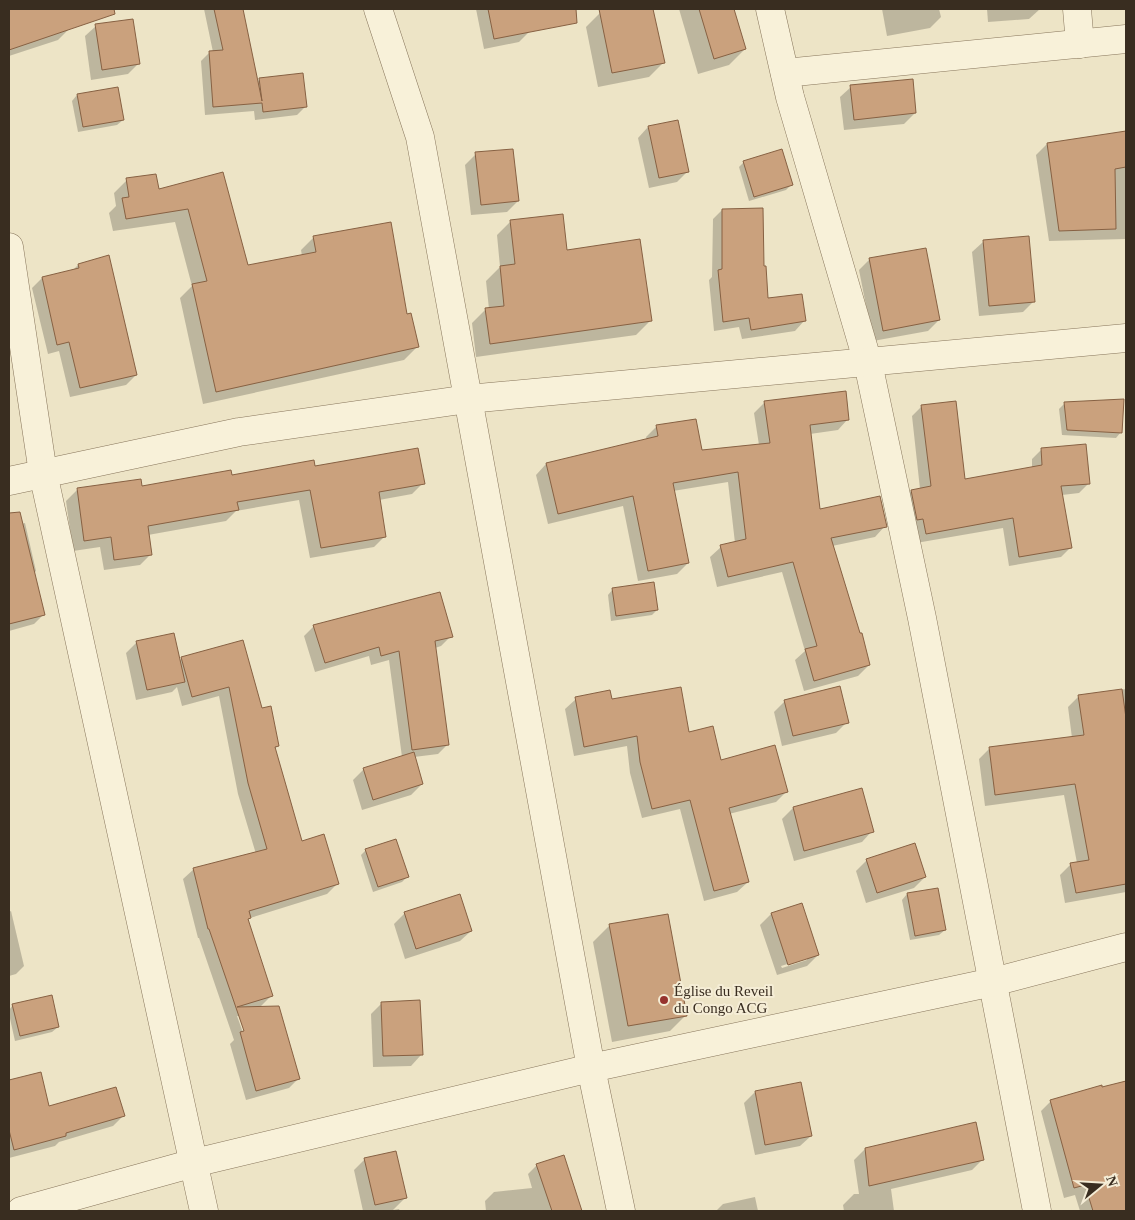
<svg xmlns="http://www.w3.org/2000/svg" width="1135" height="1220" viewBox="0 0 1135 1220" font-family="Georgia,serif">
	<rect width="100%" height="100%" fill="#ede4c6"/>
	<g fill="#0003" fill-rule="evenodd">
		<path d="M15 9H62L69 29 58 40 9 56V11Z"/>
		<path d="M204 9H241L257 82 260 79 306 106 297 115 255 120 254 111 205 115 201 61 209 53 213 52Z"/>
		<path d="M476 9H524L529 32 519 42 484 49Z"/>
		<path d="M616 9H651L663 63 649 77 598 87 586 27 600 13Z"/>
		<path d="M679 9H733L745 49 729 65 698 74Z"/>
		<path d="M882 9H939L941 17 930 28 887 36Z"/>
		<path d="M987 9H1040L1029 19 988 22Z"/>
		<path d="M96 26 139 63 128 74 91 80 85 36Z"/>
		<path d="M851 87 915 113 904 124 844 130 840 97Z"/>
		<path d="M77 95 123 120 117 125 78 132 72 101Z"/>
		<path d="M648 127 688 171 677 182 649 188 638 138Z"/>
		<path d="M1126 132V239L1049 241 1036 155 1047 144Z"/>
		<path d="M476 154 518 201 507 212 471 215 465 165Z"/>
		<path d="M744 162 791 185 786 190 749 201 739 167Z"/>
		<path d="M222 173 247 267 302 256 301 250 314 237 406 316 417 347 404 360 203 404 180 298 192 286 175 222 113 231 109 213 116 206 114 193 127 180 158 190Z"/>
		<path d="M722 210 763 267 767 300 804 321 795 331 742 339 739 327 714 331 709 280 712 277 713 219Z"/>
		<path d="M511 221 566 251 650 321 636 335 476 357 472 323 486 309H489L486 281 500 267 497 235Z"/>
		<path d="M983 242 1034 301 1023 312 979 316 972 252Z"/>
		<path d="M108 257 136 375 126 385 70 397 59 351 48 354 32 288 42 278 72 271 78 265Z"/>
		<path d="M870 259 939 320 928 331 873 341 859 270Z"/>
		<path d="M765 402 848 419 838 430 810 434 819 510 885 526 875 537 832 546 869 665 858 676 804 691 795 660 805 651 782 572 717 587 710 557 721 547 735 543 728 482 673 491 688 563 677 574 638 581 623 506 548 524 536 475 546 464 647 440 646 437 657 426 701 452 759 445 754 413Z"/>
		<path d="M1064 404 1121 432 1116 438 1062 435 1059 409Z"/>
		<path d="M922 406 964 481 1032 468V459L1042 449 1089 483 1079 493 1062 495 1071 547 1061 557 1009 566 1003 528 916 543 901 501 911 491 920 489 912 416Z"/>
		<path d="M314 468 423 483 412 494 379 500 385 536 374 547 310 558 299 500 236 511 226 521 148 535 151 554 140 565 104 570 100 547 73 551 66 501 77 490 141 487Z"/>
		<path d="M25 523 36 571 34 573 44 614 34 624 9 631V527Z"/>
		<path d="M613 589 657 610 652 615 611 621 608 595Z"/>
		<path d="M314 626 451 636 441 646 435 648 448 744 438 754 414 757 422 784 411 795 362 810 353 780 364 769 402 757 389 660 371 665 369 656 315 672 304 636Z"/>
		<path d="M242 641 261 709 278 746 274 749 301 842 337 884 327 894 250 918 247 920 272 995 259 1008 299 1078 289 1088 246 1100 230 1044 234 1040 199 938H198L183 879 194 869 256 854 238 794 219 696 182 706 177 687 172 692 136 700 126 653 137 642 179 661 182 658ZM237 1016H240L247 1037 245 1038Z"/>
		<path d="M1126 689V892L1065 903 1060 875 1071 864 1077 863 1064 795 985 806 979 759 989 749 1072 738 1068 707 1079 696Z"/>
		<path d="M576 699 611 701 688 733 720 761 786 792 776 802 729 814 748 882 737 892 704 901 680 809 642 818 630 773 627 746 574 756 565 709Z"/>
		<path d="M785 701 847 722 836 733 782 746 774 712Z"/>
		<path d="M793 808 872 831 862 842 794 861 782 819Z"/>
		<path d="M366 850 407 877 402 882 373 892 361 855Z"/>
		<path d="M867 860 925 877 914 888 866 903 856 871Z"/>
		<path d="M907 894 945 930 939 935 910 940 902 900Z"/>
		<path d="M11 911 24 966 16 974 9 976V912Z"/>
		<path d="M405 913 471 931 460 941 405 959 394 924Z"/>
		<path d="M771 914 818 955 807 966 777 975 760 925ZM807 958V960L782 968 781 966Z"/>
		<path d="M609 926 686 1015 670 1031 612 1042 593 942Z"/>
		<path d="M382 1003 421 1055 411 1066 373 1067 371 1014Z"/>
		<path d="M13 1005 58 1027 52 1032 15 1041 9 1014V1010Z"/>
		<path d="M40 1074 48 1108 123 1116 113 1126 59 1142 55 1146 9 1158V1082Z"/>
		<path d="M1126 1083V1211H1080L1075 1195 1064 1198 1041 1111 1051 1101Z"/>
		<path d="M755 1092 811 1136 800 1146 755 1155 744 1103Z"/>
		<path d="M865 1149 983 1159 972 1170 891 1189 894 1211H844L843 1205 854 1194H859L854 1160Z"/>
		<path d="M563 1157 581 1211H486L485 1201 494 1192 532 1188 528 1174 537 1165Z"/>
		<path d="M365 1159 406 1197 393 1210 399 1209 400 1211H363L354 1170Z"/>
		<path d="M755 1197 758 1211H716L723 1204Z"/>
	</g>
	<g fill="#caa17d" stroke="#876143">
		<path d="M9 9H114L115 14 9 50Z"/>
		<path d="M214 9H243L262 101 259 78 303 73 307 107 263 112 262 103 213 107 209 51 223 50Z"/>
		<path d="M488 9H576L577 23 494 39Z"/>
		<path d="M599 9H653L665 63 612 73Z"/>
		<path d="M699 9H734L746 49 714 59Z"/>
		<path d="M133 19 140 64 102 70 95 24Z"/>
		<path d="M913 79 916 113 854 120 850 85Z"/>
		<path d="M118 87 124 120 83 127 77 94Z"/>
		<path d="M678 120 689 172 659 178 648 126Z"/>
		<path d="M1126 131V167L1115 169 1116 229 1059 231 1047 143Z"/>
		<path d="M513 149 519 201 481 205 475 152Z"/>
		<path d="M782 149 793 185 754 197 743 161Z"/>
		<path d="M223 172 248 265 316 252 313 236 391 222 407 314 411 313 419 347 216 392 192 284 207 281 188 209 126 219 122 198 129 197 126 178 156 174 159 189Z"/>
		<path d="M763 208 764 266H766L768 298 802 294 806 321 751 330 749 318 723 322 718 270 722 269V209Z"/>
		<path d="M563 214 567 250 640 239 652 321 490 344 485 308 504 306 500 266 515 264 510 220Z"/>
		<path d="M1029 236 1035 302 989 306 983 240Z"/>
		<path d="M926 248 940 320 883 331 869 258Z"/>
		<path d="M109 255 137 375 80 388 69 342 57 345 42 277 79 268 78 264Z"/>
		<path d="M846 391 849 420 810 425 820 509 880 496 887 527 831 538 860 633H862L870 665 814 681 805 649 817 646 793 562 728 577 720 545 746 539 738 472 673 483 689 563 648 571 633 496 558 514 546 463 658 436 656 425 696 419 702 450 770 443 764 401Z"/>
		<path d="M1124 399 1122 433 1067 430 1064 402Z"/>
		<path d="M956 401 965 479 1042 465 1041 448 1086 444 1090 484 1061 486 1072 548 1019 557 1013 518 926 534 923 519 917 520 911 490 931 486 921 405Z"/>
		<path d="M418 448 425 484 379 492 386 537 321 548 310 490 237 502 239 510 148 526 152 555 114 560 111 537 84 541 77 488 141 479 142 486 231 470 232 475 314 460 315 466Z"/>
		<path d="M20 512 45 615 9 624V513Z"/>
		<path d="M654 582 658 610 616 616 612 588Z"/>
		<path d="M440 592 453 637 435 641 449 745 412 750 399 651 381 656 379 647 325 663 313 625Z"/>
		<path d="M174 633 185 682 147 690 136 641Z"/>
		<path d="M243 640 262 708 271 706 279 746 275 747 302 841 324 834 339 884 249 911 251 918 248 919 273 996 237 1007 279 1006 300 1079 256 1091 240 1032 244 1031 209 929H208L193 868 267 849 248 783 229 687 192 697 181 657Z"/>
		<path d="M840 686 849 723 793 736 784 700Z"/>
		<path d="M681 687 689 732 713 726 721 760 775 745 788 792 729 808 749 882 714 891 690 800 652 809 640 762 637 736 584 747 575 697 610 690 612 699Z"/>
		<path d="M1122 689 1126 718V884L1076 893 1070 863 1089 860 1075 784 995 795 989 747 1084 735 1078 695Z"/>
		<path d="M414 752 423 784 373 800 363 768Z"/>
		<path d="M862 788 874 832 804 851 793 807Z"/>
		<path d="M396 839 409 877 378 887 365 849Z"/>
		<path d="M915 843 926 877 877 893 866 859Z"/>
		<path d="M938 888 946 930 915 936 907 893Z"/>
		<path d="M460 894 472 931 416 949 404 912Z"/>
		<path d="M802 903 819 955 788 965 771 913Z"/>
		<path d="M668 914 687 1016 628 1026 609 924Z"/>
		<path d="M52 995 59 1027 20 1036 12 1004Z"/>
		<path d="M420 1000 423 1055 383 1056 381 1002Z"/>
		<path d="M41 1072 49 1106 116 1087 125 1116 66 1133V1136L14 1150 9 1130V1080Z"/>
		<path d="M1126 1081V1211H1093L1085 1185 1074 1188 1050 1100 1102 1085V1087Z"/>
		<path d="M801 1082 812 1136 765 1145 755 1091Z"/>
		<path d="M976 1122 984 1160 869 1186 865 1148Z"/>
		<path d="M396 1151 407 1198 375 1205 364 1158Z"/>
		<path d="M564 1155 582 1211H552L536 1164Z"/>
	</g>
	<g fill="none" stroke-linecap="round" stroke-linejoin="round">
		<g stroke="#88765c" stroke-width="29">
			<g id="minor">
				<path d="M378 9 420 137 591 1068 621 1211"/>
				<path d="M770 9 790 97 868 363 922 618 1037 1211"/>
				<path d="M1077 9 1080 44"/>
				<path d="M785 73 1126 39"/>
				<path d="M9 247 43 473 204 1211"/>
				<path d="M9 481 239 432 468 399 1126 338"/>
				<path d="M21 1211 194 1163 591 1068 993 982 1126 947"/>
			</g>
		</g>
		<use href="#minor" stroke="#f8f1d9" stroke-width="28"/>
	</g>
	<circle fill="#96332e" stroke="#f5edd6" stroke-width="2" cx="664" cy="1000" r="5"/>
	<g text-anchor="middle" stroke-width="4" stroke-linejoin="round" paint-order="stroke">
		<g font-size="15" fill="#392d20" stroke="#f5edd6" text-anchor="start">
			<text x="674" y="996">Église du Reveil<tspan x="674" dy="17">du Congo ACG</tspan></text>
		</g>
	</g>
	<rect width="1135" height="1220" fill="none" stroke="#392d20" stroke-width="20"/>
	<g transform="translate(1100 1185) rotate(72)" stroke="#f5edd6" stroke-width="4" paint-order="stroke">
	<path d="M0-4L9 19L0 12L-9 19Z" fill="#392d20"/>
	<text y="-8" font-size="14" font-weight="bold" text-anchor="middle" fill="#392d20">N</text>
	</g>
</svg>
